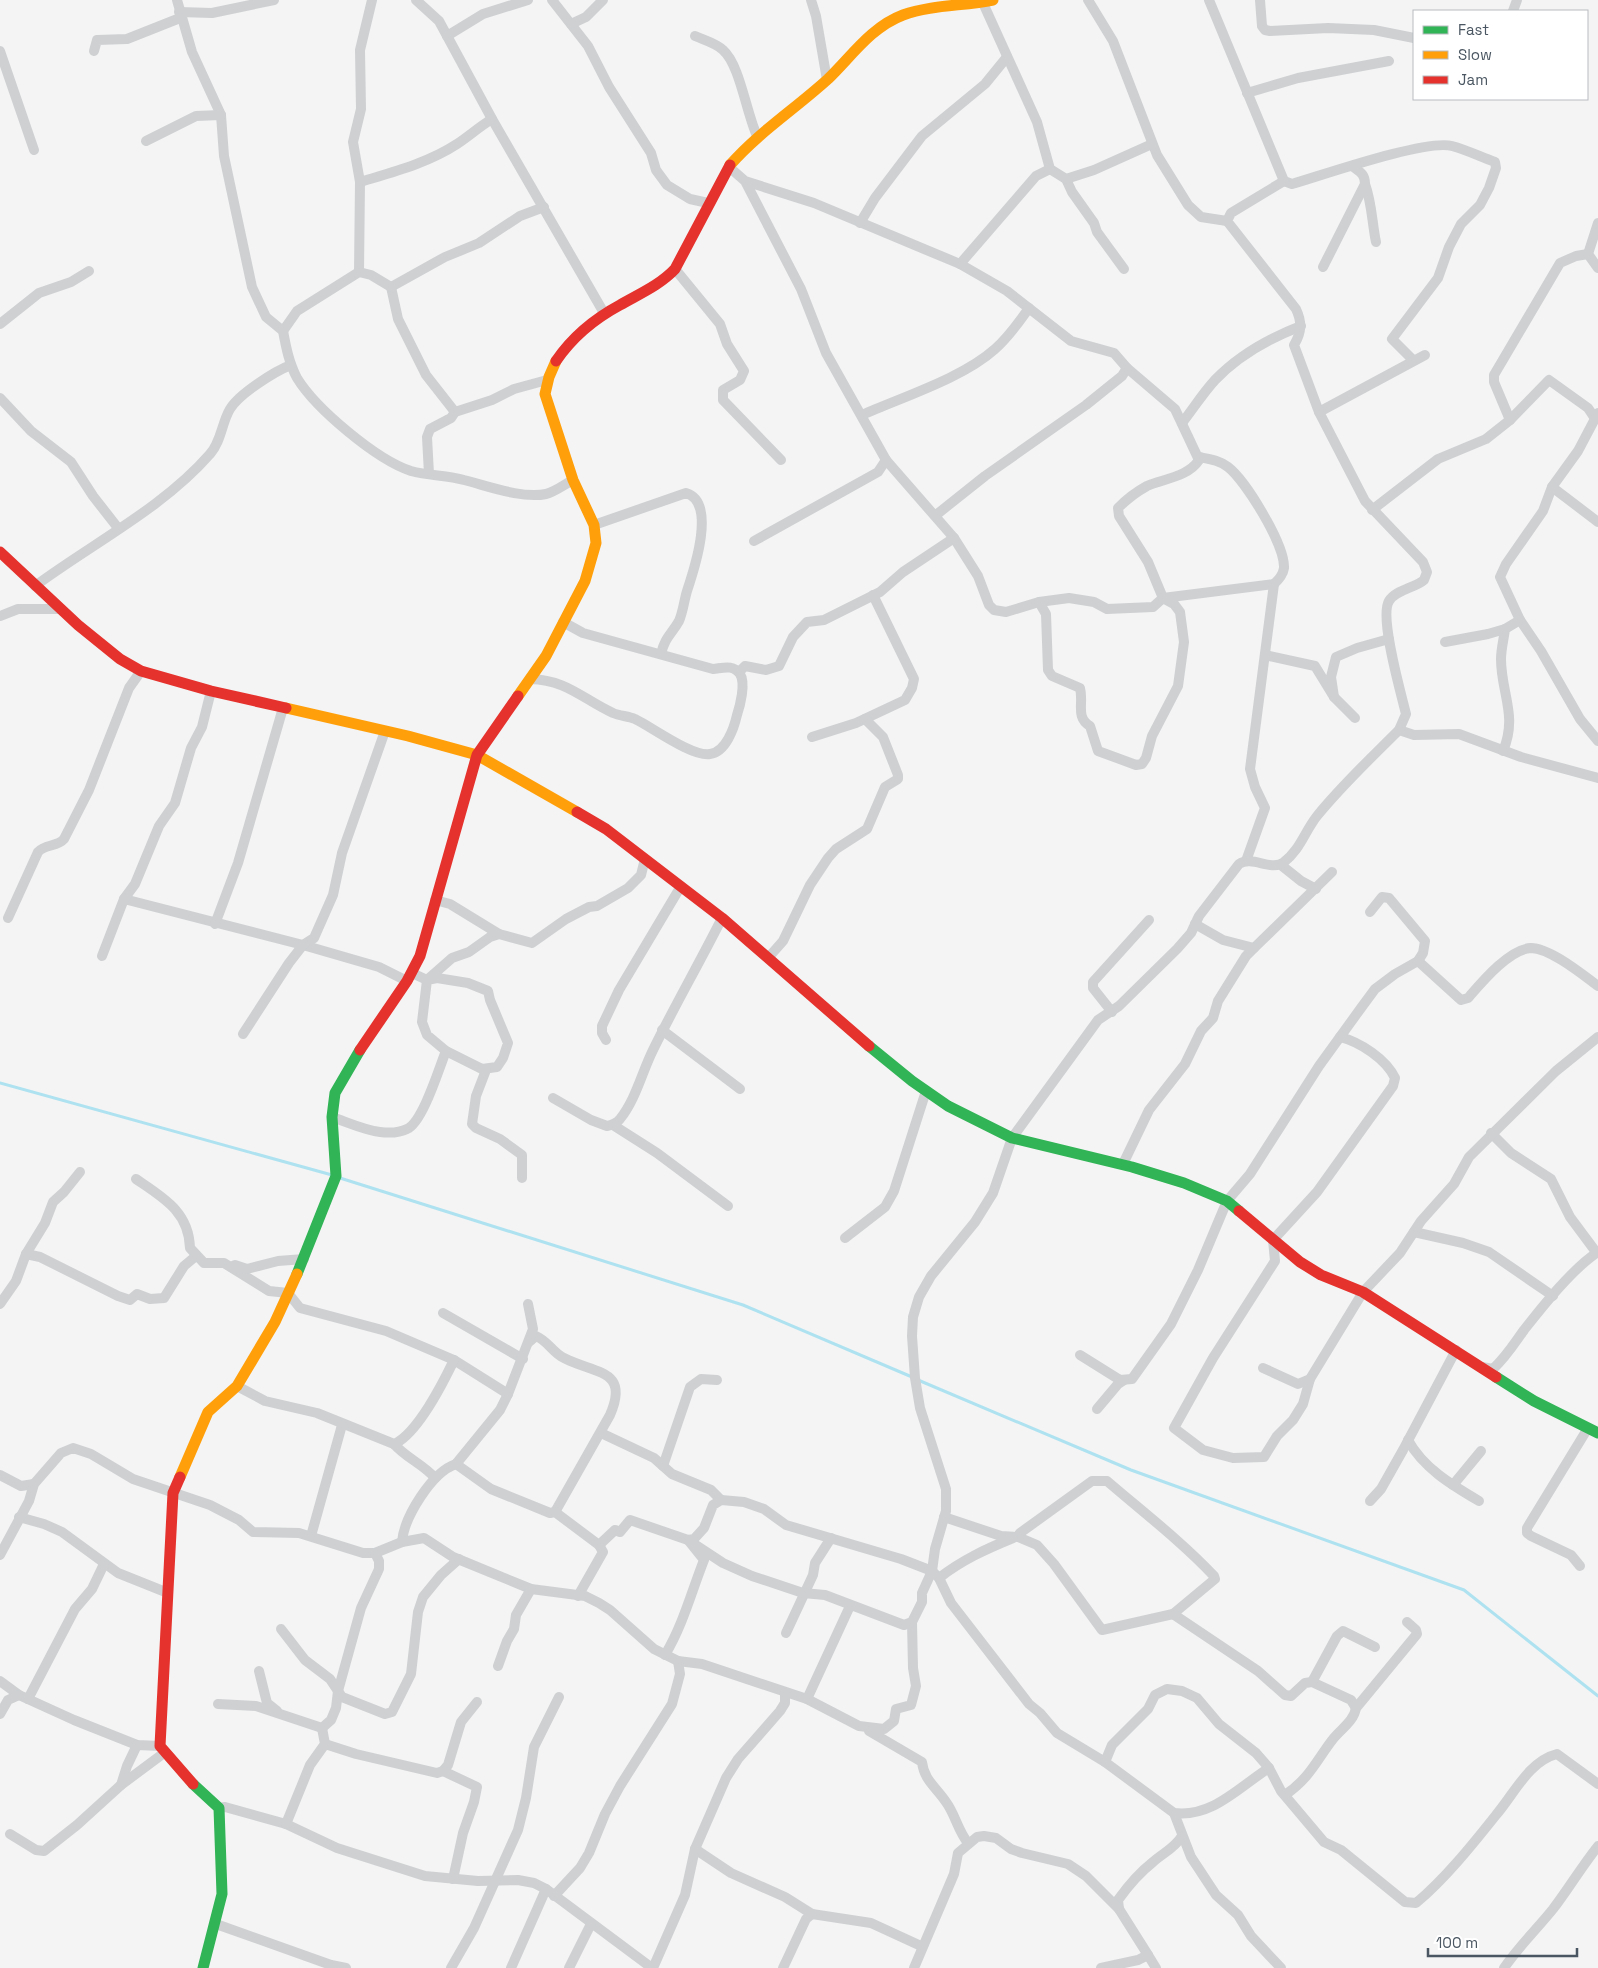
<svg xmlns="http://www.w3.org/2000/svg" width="1598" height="1968" viewBox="0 0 1598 1968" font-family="'Space Grotesk',sans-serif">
	<rect width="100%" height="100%" fill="#f4f4f4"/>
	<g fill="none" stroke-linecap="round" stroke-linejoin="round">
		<g stroke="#aee2f0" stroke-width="3">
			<path d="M0 1083 332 1175"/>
			<path d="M340 1178 743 1305 912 1377"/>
			<path d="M918 1380 1131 1470 1464 1590 1598 1696"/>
		</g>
		<g stroke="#ced0d2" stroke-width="10">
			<path d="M177 0 192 52 221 115 224 156 252 287 266 317 283 331C286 347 289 363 297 378 316 409 377 460 411 471 429 476 447 475 464 480 488 486 522 499 546 494 555 492 565 484 573 480"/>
			<path d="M416 0 439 21 492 119 604 313"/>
			<path d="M552 0 588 46 609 87 651 153 656 170 667 185 690 199 708 203"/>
			<path d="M811 0 816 16 827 80"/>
			<path d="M1088 0 1113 41 1157 155 1188 205 1201 217 1227 221"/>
			<path d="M1209 0 1284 181 1292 184C1323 175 1426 139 1452 146 1467 150 1481 157 1495 162L1496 168 1489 188 1480 205 1461 224 1449 247 1438 278 1392 339 1413 360"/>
			<path d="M1260 0 1262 26 1265 30 1270 31 1328 28 1374 30 1414 38"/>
			<path d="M983 3 1037 122 1050 169 1066 179 1072 192 1094 223 1097 232 1124 269"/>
			<path d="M1513 11 1517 0"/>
			<path d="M179 12 212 13 274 0"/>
			<path d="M571 24 586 17 603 0"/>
			<path d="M447 36 483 14 528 0"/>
			<path d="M695 36C704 40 716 43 723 50 740 65 746 112 757 136"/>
			<path d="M0 51 34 150"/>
			<path d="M94 51 97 40 127 39 180 18"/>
			<path d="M1247 93 1298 78 1389 61"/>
			<path d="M146 141 196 116 221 115"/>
			<path d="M729 167 745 181 801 289 826 353 886 460 954 538 978 576 989 605 994 610 1006 612 1039 602 1069 598 1094 602 1107 609 1153 607 1163 598 1148 562 1119 516 1118 508C1127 499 1136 492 1147 486 1163 479 1188 477 1199 460L1175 409 1127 368 1114 353 1071 341 1007 291 960 264 814 203 745 181"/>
			<path d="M1066 179 1094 170 1152 144"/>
			<path d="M360 182C393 172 428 163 457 144 469 136 479 127 492 119"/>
			<path d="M1365 184C1372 203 1372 223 1376 242"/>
			<path d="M860 223 875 198 922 136 985 84 1007 57"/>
			<path d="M1598 223 1588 254 1598 268"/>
			<path d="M960 264 1036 176 1050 169"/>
			<path d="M1323 267 1365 184C1365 174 1360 172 1352 166"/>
			<path d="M675 269 720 324 727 344 744 371 740 380 723 390V400L781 460"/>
			<path d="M359 272 360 182 353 142 361 109 360 50 372 0"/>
			<path d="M391 287 445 257 479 243 520 216 544 207"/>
			<path d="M391 287 398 319 426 375 455 412"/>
			<path d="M0 324 39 293 71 282 89 271"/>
			<path d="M283 331 297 311 359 272 371 275 391 287"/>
			<path d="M0 398 31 431 71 462 93 496 118 528"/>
			<path d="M1319 412 1425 355"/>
			<path d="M1598 413 1578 451 1552 487 1543 511 1506 564 1500 577 1520 620 1541 651 1580 719 1598 741"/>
			<path d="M862 415C902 397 963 378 995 349 1009 337 1019 322 1029 308"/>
			<path d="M1510 420 1494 382V375L1560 263 1576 256 1588 254"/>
			<path d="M1182 423C1193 409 1203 393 1215 380 1238 356 1270 338 1301 326"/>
			<path d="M429 474 427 437 430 429 451 418 455 412 492 400 514 389 547 380"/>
			<path d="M1552 487 1598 522"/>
			<path d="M1372 510 1438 459 1486 439 1510 420 1549 380 1588 408 1594 417"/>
			<path d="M936 515 985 476 1086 405 1122 376 1127 368"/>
			<path d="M594 525 686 493C717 502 694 570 687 591 684 601 683 612 679 621 671 635 665 637 661 654"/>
			<path d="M754 541 878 472 886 460"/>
			<path d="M35 586C93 543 163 508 210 454 221 442 222 422 230 409 239 394 275 371 291 365"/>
			<path d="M1039 602 1046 614 1048 670 1052 676 1080 688C1084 703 1075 717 1090 726L1098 751 1136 765 1142 764 1146 758 1152 736 1178 686 1184 642 1180 612 1174 604 1163 598 1274 584C1279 579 1283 575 1284 568 1285 545 1246 481 1228 467 1219 460 1209 459 1199 457"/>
			<path d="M0 616 18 609H61"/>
			<path d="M1445 642 1488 634 1505 629"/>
			<path d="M1265 655 1315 666 1334 697 1331 677 1336 657 1357 648 1389 639"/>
			<path d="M739 672 745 666 766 670 779 666 793 637 807 622 824 620 880 592 903 572 954 538"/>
			<path d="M530 679C567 680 581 698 613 713 620 716 628 716 635 719 652 727 692 757 710 754 726 752 734 728 737 715 740 706 746 683 740 674 733 664 723 668 713 669L583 633 563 622"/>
			<path d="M1334 697 1355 718"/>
			<path d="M1399 730 1414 735 1459 734 1521 757 1598 778"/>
			<path d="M812 737 856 723 905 700 912 688 914 679 873 595"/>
			<path d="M1503 751C1518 716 1501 693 1501 659 1501 649 1504 638 1505 629L1520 620"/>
			<path d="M1246 861 1265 808 1255 787 1250 769 1274 584"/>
			<path d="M1281 865 1301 881 1316 889"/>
			<path d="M124 899 303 945 379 967 407 981"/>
			<path d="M8 918 38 852C45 844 57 847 64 839L89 790 129 688 141 671"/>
			<path d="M215 924 238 863 283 708"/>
			<path d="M499 934 532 943 566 919 589 907 597 906 628 888 641 875 645 859"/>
			<path d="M1254 948 1332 872"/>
			<path d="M102 956 124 899 135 884 159 826 175 803 191 748 202 727 211 691"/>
			<path d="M768 958 783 941 810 885 828 858 836 849 867 829 885 787 898 779V775L883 737 865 719"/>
			<path d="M1418 961 1461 1000 1468 998C1481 983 1509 949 1531 948 1550 948 1583 975 1598 986"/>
			<path d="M412 973 427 980 437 978 468 983 488 991 490 1000 508 1043 503 1058 497 1067 482 1069 446 1051 427 1035 422 1022 427 980 452 958 469 952 490 937 499 934 450 904 435 900"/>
			<path d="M1112 1012 1093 988V982L1149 920"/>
			<path d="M662 1030 740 1089"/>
			<path d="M243 1034 289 963 303 945 314 938 333 895 342 853 385 731"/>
			<path d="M606 1040 602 1033V1026L619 990 681 886"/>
			<path d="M486 1070 476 1096 472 1124 476 1128 500 1139 522 1155V1178"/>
			<path d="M553 1098 591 1120 607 1126C612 1125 617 1123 620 1119 636 1099 642 1072 653 1050 675 1005 700 962 722 918"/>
			<path d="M332 1117C347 1122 364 1130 380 1132 388 1133 399 1133 407 1129 423 1122 439 1068 446 1051"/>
			<path d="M613 1125 657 1153 728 1206"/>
			<path d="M1491 1133 1511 1153 1551 1179 1570 1217 1596 1252"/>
			<path d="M1123 1164 1149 1110 1185 1064 1201 1031 1213 1018 1218 1001 1246 956 1254 948 1223 940 1195 924"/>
			<path d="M136 1179C164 1198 189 1212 190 1248L204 1263H224L269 1291 288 1293 300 1308 386 1331 454 1360 508 1394"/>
			<path d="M1414 1232 1463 1243 1489 1252 1553 1296"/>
			<path d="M845 1238 885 1207 894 1191 926 1091"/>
			<path d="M26 1254 40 1257 118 1296 130 1300 137 1294 150 1299 164 1298 184 1266 196 1256"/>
			<path d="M231 1267 235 1265 247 1269 278 1261 304 1259"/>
			<path d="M0 1304 16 1281 26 1254 45 1223 53 1202 64 1192 80 1172"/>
			<path d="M443 1313 523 1359"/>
			<path d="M529 1342 536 1336C548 1341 553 1353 564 1358 595 1374 630 1369 610 1415L555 1512"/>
			<path d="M1080 1355 1120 1380 1132 1379 1171 1324 1198 1270 1227 1201 1250 1174 1319 1066 1361 1008 1375 989 1395 974 1418 961 1423 953 1425 941 1389 898 1382 897 1370 912"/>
			<path d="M1482 1367 1493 1369C1506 1357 1514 1344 1524 1330 1543 1306 1573 1268 1598 1252"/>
			<path d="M1263 1368 1298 1384 1310 1379 1363 1292 1400 1253 1421 1221 1454 1184 1469 1157 1556 1071 1598 1037"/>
			<path d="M1310 1379 1303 1404 1293 1420 1277 1436 1264 1457 1233 1458 1203 1450 1174 1428 1213 1358 1275 1261 1273 1240 1317 1192 1393 1086 1395 1078C1386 1059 1360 1042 1340 1037"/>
			<path d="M237 1386 265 1401 317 1413 394 1444C417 1434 443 1383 454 1360"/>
			<path d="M1097 1409 1118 1384 1124 1380"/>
			<path d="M601 1433 654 1458 672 1474 711 1490 721 1500"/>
			<path d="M1408 1440C1423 1468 1452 1485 1479 1501"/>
			<path d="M394 1444C406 1458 423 1464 435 1478"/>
			<path d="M456 1464 491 1489 550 1513 555 1512 599 1545 603 1552 578 1596"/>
			<path d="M663 1466 690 1387 701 1379 717 1380"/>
			<path d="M0 1475 21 1486 34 1484"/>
			<path d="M1453 1485 1481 1451"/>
			<path d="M1370 1501 1381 1489 1403 1450 1456 1350"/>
			<path d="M19 1517 44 1524 62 1532 118 1573 168 1593"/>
			<path d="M944 1517 1001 1536 1018 1537 1037 1545 1054 1564 1102 1630 1173 1614 1215 1579 1214 1576C1181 1541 1143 1512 1107 1481H1092L1020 1533 1018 1537"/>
			<path d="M311 1536 342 1425"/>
			<path d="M402 1542C404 1517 432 1472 456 1464L500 1410 508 1394 533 1329 528 1304"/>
			<path d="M599 1545 615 1530 620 1532 630 1520 688 1540 694 1539 704 1528 713 1505 721 1500 744 1502 764 1509 786 1525 901 1559 932 1571 939 1578 951 1603 1029 1704 1040 1713 1057 1733 1105 1762 1174 1813C1212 1818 1239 1787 1269 1768L1281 1791 1324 1842 1341 1850 1405 1902 1416 1903C1444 1880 1473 1844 1496 1815 1514 1794 1529 1761 1557 1754L1598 1784"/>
			<path d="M0 1555 29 1501 34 1484 61 1453 73 1448 91 1454 133 1479 210 1505 239 1520 253 1532 299 1533 363 1553H375L402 1542 424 1538 453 1557 531 1589 585 1596 599 1603 610 1610 654 1649 678 1661 702 1664 807 1699 859 1726 884 1729 894 1721 896 1709 911 1705 916 1686 913 1668 912 1622"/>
			<path d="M1580 1566 1571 1555 1531 1536 1527 1533V1528L1588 1428"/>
			<path d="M939 1578C962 1560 986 1549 1013 1538"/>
			<path d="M1173 1614 1258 1671 1285 1695 1291 1696 1305 1683 1312 1682 1351 1700 1356 1708"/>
			<path d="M281 1629 305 1660 330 1679 342 1697 385 1714 392 1712 411 1674 418 1612 423 1597 441 1575 459 1559"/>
			<path d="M786 1633 813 1575 815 1563 831 1538"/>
			<path d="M665 1655C683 1625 691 1593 704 1560L688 1540 723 1563 752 1576 803 1593 825 1595 904 1625 912 1622 922 1602V1593L932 1571 935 1549 946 1511V1489L920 1408 915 1378 912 1336 913 1317 919 1297 931 1276 975 1222 993 1193 1012 1138 1098 1020 1119 1006 1177 949 1191 933 1199 916 1239 864C1252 855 1272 872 1284 862 1300 850 1305 831 1317 816 1342 785 1371 758 1399 730L1406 714C1401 693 1379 617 1389 601 1395 590 1415 588 1424 580L1427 572 1423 562 1365 501 1319 412 1294 345C1302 332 1302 322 1296 309L1227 221 1231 213 1284 181"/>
			<path d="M498 1666 507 1641 514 1629 516 1615 531 1589"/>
			<path d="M259 1671 267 1703 277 1711"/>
			<path d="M0 1681 19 1695 74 1720 137 1745 160 1746"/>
			<path d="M1312 1682 1337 1636 1343 1631 1375 1647"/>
			<path d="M28 1699 75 1609 92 1589 104 1564"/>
			<path d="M807 1699 850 1606"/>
			<path d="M218 1704 256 1706 322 1728"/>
			<path d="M0 1714 8 1700 19 1695"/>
			<path d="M322 1728 331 1720 336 1708 338 1691 361 1608 379 1569V1561L375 1553"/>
			<path d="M869 1731 922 1762C924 1780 936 1787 946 1802 955 1814 958 1831 968 1843"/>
			<path d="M325 1744 356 1754 437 1773 443 1771 448 1765 461 1722 477 1702"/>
			<path d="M1105 1762 1112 1745 1148 1709 1155 1695 1167 1689 1182 1691 1197 1698 1219 1724 1256 1753 1269 1768"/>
			<path d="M443 1771 477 1787 474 1802 463 1833 453 1879"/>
			<path d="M121 1785 127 1766 137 1745"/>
			<path d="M1285 1795C1310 1778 1316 1761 1333 1739 1341 1729 1354 1721 1356 1708L1417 1634 1416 1630 1407 1622"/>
			<path d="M219 1808 225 1807 286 1824 337 1848 425 1876 478 1881 518 1880 534 1883 546 1889 652 1968"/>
			<path d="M1174 1813 1191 1857 1216 1895 1238 1915 1251 1936 1281 1968"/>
			<path d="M286 1824 310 1765 325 1744 322 1728"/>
			<path d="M10 1834 36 1850 44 1851 77 1825 121 1785 164 1753"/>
			<path d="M695 1849 731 1873 785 1897 812 1914"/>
			<path d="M554 1896 580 1868 589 1853 605 1814 620 1786 672 1704 680 1674 678 1661"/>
			<path d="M1119 1909 1118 1900C1128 1886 1139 1873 1153 1862 1163 1853 1175 1848 1182 1836"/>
			<path d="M216 1924 331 1965 346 1968"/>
			<path d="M451 1968 474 1928 518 1830 526 1798 534 1747 559 1697"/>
			<path d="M511 1968 546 1889"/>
			<path d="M569 1968 591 1924"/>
			<path d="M653 1968 685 1895 695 1849 726 1778 738 1759 780 1711 785 1703V1693"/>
			<path d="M783 1968 806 1919 812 1914 871 1923 921 1946"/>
			<path d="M914 1968 954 1874 958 1853 977 1837 984 1836 996 1838 1011 1849 1022 1853 1068 1864 1086 1876 1119 1909 1148 1955"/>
			<path d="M1101 1968 1138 1960 1148 1955 1156 1968"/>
			<path d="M1504 1968C1519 1946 1537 1929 1553 1909 1569 1888 1582 1866 1598 1846"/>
		</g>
		<g stroke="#30b455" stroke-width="11">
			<path d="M869 1046 912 1081 948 1106 1012 1138 1132 1167 1184 1183 1227 1201 1239 1211"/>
			<path d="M297 1274 336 1176 332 1117 335 1093 360 1050"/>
			<path d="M1496 1377 1534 1401 1598 1433"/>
			<path d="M193 1784 219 1808 222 1894 203 1968"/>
		</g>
		<g stroke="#ff9f0a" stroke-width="11">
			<path d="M730 165C759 132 795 109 828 79 851 57 871 27 903 15 931 5 963 6 993 0"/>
			<path d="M518 696 546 656 585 581 596 543 594 525 573 480 545 394 549 377 556 361"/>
			<path d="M286 708 408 736 477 755 577 812"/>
			<path d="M180 1477 208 1412 237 1386 275 1322 297 1274"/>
		</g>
		<g stroke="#e5322d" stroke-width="11">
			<path d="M556 361C573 336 594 319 620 305 639 294 660 285 675 269L730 165"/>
			<path d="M0 552 78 625 120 659 141 671 211 691 286 708"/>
			<path d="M577 812 606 829 722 918 869 1046"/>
			<path d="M360 1050 407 981 420 956 477 755 518 696"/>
			<path d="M1239 1211 1300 1262 1321 1275 1363 1292 1496 1377"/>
			<path d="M180 1477 173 1493 160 1746 193 1784"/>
		</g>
	</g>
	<rect x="1413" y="10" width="175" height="90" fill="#ffffff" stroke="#b7bbc0"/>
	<rect x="1423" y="26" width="25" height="8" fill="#30b455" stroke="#b7bbc0"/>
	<text x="1458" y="35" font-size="15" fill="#4a5661">Fast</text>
	<rect x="1423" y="51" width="25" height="8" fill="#ff9f0a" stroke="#b7bbc0"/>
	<text x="1458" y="60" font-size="15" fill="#4a5661">Slow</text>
	<rect x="1423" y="76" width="25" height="8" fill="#e5322d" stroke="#b7bbc0"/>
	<text x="1458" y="85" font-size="15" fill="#4a5661">Jam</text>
	<path d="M1428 1948v8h149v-8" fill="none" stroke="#4a5661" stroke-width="2.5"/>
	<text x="1436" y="1948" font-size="15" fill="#4a5661" stroke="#ffffff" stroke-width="4" paint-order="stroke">100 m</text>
</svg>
